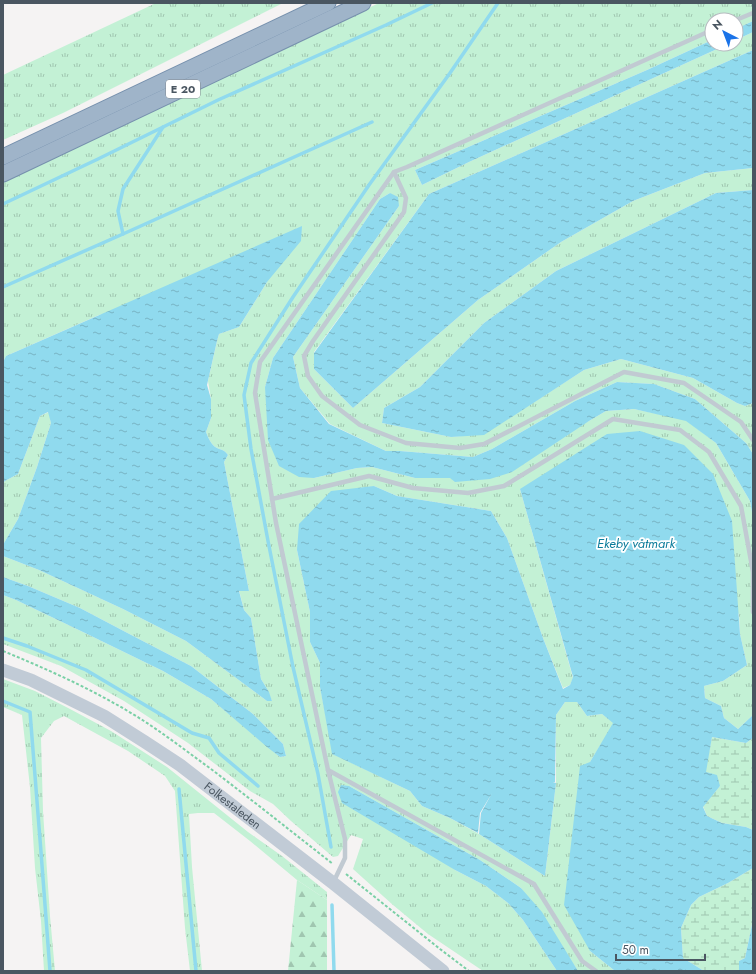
<svg xmlns="http://www.w3.org/2000/svg" width="756" height="974" viewBox="0 0 756 974" font-family="Jost,sans-serif">
	<defs>
		<pattern id="grass-tufts" width="24" height="20" patternUnits="userSpaceOnUse"><rect width="24" height="20" fill="#c3f1d5"/><path d="M3 7l-1-3M5 7V3M7 7l1-3M15 17l-1-3M17 17v-4M19 17l1-3" fill="none" stroke="#a0c6b0"/></pattern>
		<pattern id="forest-firs" width="22" height="20" patternUnits="userSpaceOnUse"><rect width="22" height="20" fill="#c3f1d5"/><path d="M5 1l3.5 6h-7zM16 11l3.5 6h-7z" fill="#a0c6b0"/></pattern>
		<pattern id="wetland-marsh" width="20" height="14" patternUnits="userSpaceOnUse"><rect width="20" height="14" fill="#c3f1d5"/><path d="M1 5h8M5 5V1M11 12h8M15 12V8" fill="none" stroke="#a0c6b0"/></pattern>
		<pattern id="water-ripples" width="26" height="14" patternUnits="userSpaceOnUse"><rect width="26" height="14" fill="#90daee"/><path d="M2 4q2-2 4 0t4 0M15 11q2-2 4 0t4 0" fill="none" stroke="#78b4c4"/></pattern>
	</defs>
	<rect width="100%" height="100%" fill="#f5f3f3"/>
	<g fill="url(#grass-tufts)">
		<path d="M156 3H283L63 113 3 140V75Z"/>
		<path d="M379 3H753V21L736 29V20H712V40L647 70 415 170 422 185 469 162 728 44H736V40L753 32V50L429 194 314 352V369L353 408 478 300 561 242 633 201 705 173 753 168V190L716 193 556 271 484 323 420 387 384 408 382 423 451 437 484 434 584 370 621 359 693 378 737 403 745 406 753 403V454L746 443 695 399 654 384 617 382 575 401 492 449 473 457 400 451H386L330 424 300 388 293 357 399 206 390 193 380 199 273 358 265 387 314 478 357 468 372 467 415 478H450L589 421 606 411 634 409 686 420 716 443 750 501 753 518V715L738 729 724 718 721 706 705 698 704 686 723 681 747 665 740 634 739 614 520 489 573 678 570 685 563 688 543 638 507 538 491 511 397 496 374 486 297 550 310 612V642L320 663V687L333 754 410 791 422 806 450 818 479 834 545 876 556 783V715L565 702H577L587 716 602 714 614 723 590 762V951L615 971H578L521 888 480 860 349 786 455 870 486 886 508 903 523 920 557 971H483L428 934 393 905 353 869 363 839 351 835 338 856 333 857 291 821 273 804 250 791 188 743 124 701 61 666 3 644V595L16 600 85 633 163 671 211 699 280 757 286 756 283 744 253 714 191 666 137 638 80 608 28 586 3 577V556L39 570 123 609 186 641 267 701H272L267 689 261 679 251 618 244 610 239 590 249 591 224 462 228 455C223 449 224 451 217 448 211 445 208 437 206 432L211 418V399L208 381 217 341 219 334 239 327 267 282 99 315 6 356 3 362V182Z"/>
		<path d="M49 412 51 423 37 467 18 519 4 543H3V483L5 481 18 474 40 416Z"/>
		<path d="M3 679 35 691 70 709 111 731 167 767 248 832 282 856 327 892V900L297 880 250 841 214 813H198L189 814 192 867 202 971H190L185 928 175 791 165 776 128 751 64 716 54 721 41 738 43 811 50 916 55 971H44L41 921 35 868 30 787 22 715 3 707Z"/>
	</g>
	<path fill="url(#forest-firs)" d="M297 880 327 900V971H288Z"/>
	<g fill="url(#wetland-marsh)">
		<path d="M712 737 746 743 753 738V830L746 827 722 823 707 816 703 806 720 786 705 772Z"/>
		<path d="M753 868V920L745 958 739 961V971H704L683 958 681 928 691 905 699 897 728 883Z"/>
	</g>
	<g fill="url(#water-ripples)">
		<path d="M753 21V32L736 40V29Z"/>
		<path d="M712 40V44H728L469 162 422 185 415 170 647 70Z"/>
		<path d="M753 50V168L705 173 633 201 561 242 478 300 353 408 314 369V353L429 194Z"/>
		<path d="M753 190V403L745 406 737 403 693 378 621 359 584 370 484 435 451 437 382 423 384 408 420 387 484 323 556 271 716 193Z"/>
		<path d="M390 193 398 197 399 206 293 357 300 388 329 424 386 451H400L473 457 492 449 575 401 617 382 654 384 695 399 746 443 753 454V518L750 501 716 443 686 421 634 409 606 411 589 421 512 472 490 479 455 482 450 478H415L372 467 357 468 314 478 299 477 279 466 268 440 265 387 273 358 380 199Z"/>
		<path d="M302 226 301 241 267 282 239 327 219 334 217 341 207 385 211 399V418L206 432C208 437 211 445 217 448 224 451 223 449 228 455L224 462 249 591H239L244 610 251 618 261 679 269 692 272 701H267L186 641 123 609 39 570 3 556V543H4L18 519 37 467 51 423 48 412 40 416 18 474 5 481 3 483V362L6 356Z"/>
		<path d="M640 431 684 445 713 474 732 521 740 634 747 665 723 681 704 686 705 698 721 706 724 718 738 729 753 715V738L746 743 712 737 706 772 717 775 720 786 703 807 707 816 722 823 746 827 753 830V868L728 883 699 897 691 905 681 928 683 958 704 971H615L590 951 564 905 580 766 590 762 613 723 602 714 587 716 577 702H565L556 715 555 782H553L556 783 545 876 479 834 481 813 492 793 480 813 478 833 450 818 422 806 410 791 332 754 320 687V663L310 642V612L297 550 299 524 331 491 374 486 397 496 491 511 507 538 543 638 563 689 570 685 573 677 520 489 607 434Z"/>
		<path d="M3 577 28 586 80 608 137 638 191 666 253 714 283 744 286 756 280 757 267 747 211 699 163 671 85 633 16 600 3 595Z"/>
		<path d="M341 785 349 786 480 860 521 888 542 912 578 971H557L523 920 508 903 486 886 455 870 342 803 338 792Z"/>
		<path d="M753 920V971H739V961L745 958Z"/>
	</g>
	<g fill="none" stroke-linecap="round" stroke-linejoin="round">
		<g stroke="#90daee" stroke-width="3.5">
			<path d="M163 127 123 189 118 211 123 234 372 122"/>
			<path d="M3 204 98 159 218 100 386 25 432 3"/>
			<path d="M3 287 123 234"/>
			<path d="M3 638 27 646 86 670 192 733 209 738 219 753 258 786"/>
			<path d="M3 701 30 712 41 852 50 971"/>
			<path d="M179 789 196 971"/>
			<path d="M331 847 318 774 293 667 268 541 251 449 244 395 251 363 293 297 369 185 450 73 498 3"/>
			<path d="M332 905 334 971"/>
		</g>
		<g stroke="#7690ad" stroke-width="17">
			<g id="trunk">
				<path d="M3 157 328 3"/>
				<path d="M3 174 363 3"/>
			</g>
		</g>
		<g stroke="#7ad0a6" stroke-width="2" stroke-dasharray="3 2" stroke-linecap="butt">
			<path d="M3 651C52 671 100 693 144 721 167 736 189 753 211 769 252 800 292 832 333 864"/>
			<path d="M346 874 440 949 469 971"/>
		</g>
		<g stroke="#c1cad2" stroke-width="4.5">
			<path d="M736 20 753 13"/>
			<path d="M394 172 406 198 404 212 313 341 304 356 308 376 322 396 360 425 406 443 460 448 484 444 624 372 684 383 741 422 753 440"/>
			<path d="M272 499 369 476 413 488 468 493 504 486 613 419 680 430 709 452 741 506 753 572V612"/>
			<path d="M328 770 534 884 582 961 596 971"/>
			<path d="M334 881 345 858V839L328 770 276 523 255 393 260 362 394 172 407 167 712 30"/>
		</g>
		<path stroke="#c1cbd6" stroke-width="13" id="s1" d="M3 670 31 680 104 716 145 742 180 765 333 883 443 971"/>
		<use href="#trunk" stroke="#9fb4c9" stroke-width="15"/>
	</g>
	<g text-anchor="middle" stroke-width="3.5" stroke-linejoin="round" paint-order="stroke">
		<rect fill="#fff" stroke="#808990" stroke-width="1" x="166" y="80" width="34" height="18" rx="3"/>
		<g font-size="11" font-weight="bold" fill="#4a5661">
			<text x="183" y="93">E 20</text>
		</g>
		<g font-size="12" fill="#4a5661" stroke="#fff">
			<text dy="4" stroke="none"><textPath href="#s1" startOffset="268">Folkestaleden</textPath></text>
		</g>
		<g font-size="13" font-style="italic" fill="#0c7c9b" stroke="#fff">
			<text x="636" y="548">Ekeby våtmark</text>
		</g>
	</g>
	<rect width="756" height="974" fill="none" stroke="#4a5661" stroke-width="8"/>
	<g transform="translate(724 32) rotate(318)"><circle r="19" fill="#ffffff" stroke="#b7bbc0"/>
	<path d="M0-3L7 15L0 10L-7 15Z" fill="#1a73e8"/>
	<text y="-6" font-size="11" font-weight="bold" text-anchor="middle" fill="#4a5661">N</text>
	</g>
	<path d="M616 954v6h89v-6" fill="none" stroke="#4a5661" stroke-width="2"/>
	<text x="622" y="954" font-size="12" fill="#4a5661" stroke="#ffffff" stroke-width="3" paint-order="stroke">50 m</text>
</svg>
